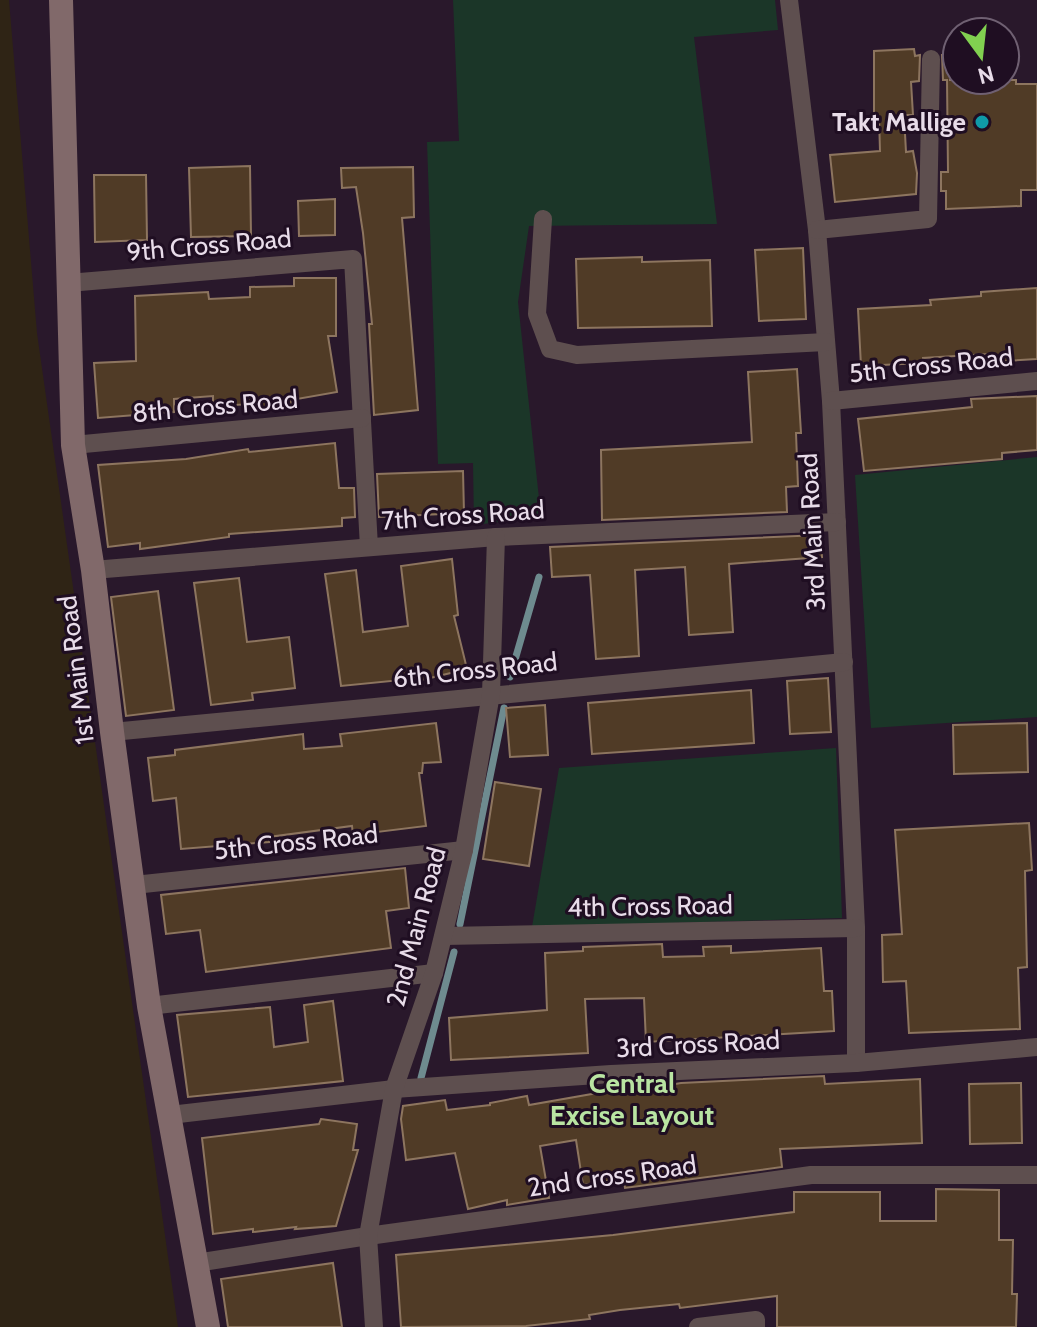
<svg xmlns="http://www.w3.org/2000/svg" width="1037" height="1327" viewBox="0 0 1037 1327" font-family="Cabin,sans-serif">
	<rect width="100%" height="100%" fill="#29182b"/>
	<path fill="#2f2415" d="M0 0H9L37 333 178 1327H0Z"/>
	<g fill="#1b3628">
		<path d="M453 0H775L778 30 694 37 717 224 529 226 518 302 541 517 474 525 473 463 438 464 427 142 459 141Z"/>
		<path d="M1037 457V717L871 728 855 475Z"/>
		<path d="M836 748 842 918 532 927 559 768Z"/>
	</g>
	<g fill="none" stroke-linecap="round" stroke-linejoin="round">
		<g stroke="#6e8b8f" stroke-width="7">
			<path d="M510 677 539 577"/>
			<path d="M460 924 504 708"/>
			<path d="M421 1078 454 952"/>
		</g>
	</g>
	<g fill="#503b26" stroke="#8d755f" stroke-width="2">
		<path d="M914 49 915 56 920 55 919 81 911 82 913 115H904L906 152 913 151 917 173 916 194 835 202 830 155 880 151 879 117H874V51Z"/>
		<path d="M942 55H957V80H949H1016V84H1037V190H1021V206L946 209V191H941V172H948L947 80H943Z"/>
		<path d="M250 166 251 236 191 237 189 168Z"/>
		<path d="M413 167 414 217 402 218 418 410 374 415 369 324H372L363 233 356 187 342 188 341 168Z"/>
		<path d="M94 175H146L147 240 95 242Z"/>
		<path d="M335 199V235L299 236 298 201Z"/>
		<path d="M803 248 806 319 759 321 755 250Z"/>
		<path d="M642 257V262L710 260 712 326 578 328 576 259Z"/>
		<path d="M294 278H336V336H328L337 392 291 400 292 406 253 409V404L213 406V396L174 399V412L98 418 94 363 136 361 135 296 208 292 209 299 250 297V287L294 286Z"/>
		<path d="M1037 288V359L988 362V354L923 358V363L861 366 858 309 931 305 930 300 981 296V292Z"/>
		<path d="M797 369 801 433H796L798 486 786 487 787 512 602 520 601 450 752 442 748 372Z"/>
		<path d="M1037 396V450L1002 453V459L864 471 858 419 972 407 971 399Z"/>
		<path d="M335 443 339 488H354L355 517 342 518V526L229 534V537L140 549V543L108 547 98 465 186 459 248 449 249 452Z"/>
		<path d="M463 471 464 513 379 517 377 474Z"/>
		<path d="M820 535 822 557 729 564 733 632 689 635 685 567 635 570 639 656 596 659 590 575 552 577 550 547Z"/>
		<path d="M452 559 458 615 454 616 467 669 422 680 421 678 341 686 325 574 356 570 363 632 408 626 401 566Z"/>
		<path d="M239 578 247 642 289 637 295 688 252 693 253 700 211 705 194 583Z"/>
		<path d="M158 591 174 710 126 716 111 597Z"/>
		<path d="M828 678 831 732 790 734 787 681Z"/>
		<path d="M751 690 754 743 592 754 588 703Z"/>
		<path d="M545 705 548 755 510 757 506 708Z"/>
		<path d="M436 723 441 762 423 763 422 773H419L426 826 353 835 352 826 269 837V842L181 849 176 798 153 801 148 758 175 755V750L303 734 304 749 342 746 340 734Z"/>
		<path d="M1027 723 1028 772 954 774 953 725Z"/>
		<path d="M495 782 541 789 529 866 483 859Z"/>
		<path d="M1029 823 1032 870 1025 871 1027 967 1018 968 1020 1029 909 1033 906 981 883 982 882 935 902 934 895 830Z"/>
		<path d="M405 868 409 908 386 911 391 948 206 972 200 930 166 934 161 895Z"/>
		<path d="M662 944 663 957 704 956 703 947 731 946V953L821 948 824 991H832L834 1031 646 1042 644 998 585 999 588 1053 451 1060 449 1018 547 1010 545 953 583 951V947Z"/>
		<path d="M333 1001 343 1081 188 1097 177 1015 270 1007 274 1047 308 1042 304 1005Z"/>
		<path d="M824 1076 825 1084 920 1079 922 1143 780 1149 782 1167 625 1188 623 1178 583 1185 576 1140 540 1146 549 1198 507 1205V1200L468 1209 455 1153 406 1160 401 1119 403 1106 445 1100 447 1110 490 1105V1103L527 1096 529 1105 643 1085 650 1084 651 1088 681 1083Z"/>
		<path d="M1021 1083 1022 1143 970 1144 969 1084Z"/>
		<path d="M321 1119 357 1124 353 1150H358L336 1226 295 1229 296 1227 253 1232V1229L213 1234 202 1138 319 1124Z"/>
		<path d="M936 1189 999 1190V1240H1013L1012 1294H1017L1016 1327H777V1296L680 1308 679 1304 620 1310 589 1315 590 1319 526 1326 401 1327 396 1255 613 1235 794 1212V1192H880V1221H936Z"/>
		<path d="M333 1263 342 1327H228L221 1279Z"/>
	</g>
	<g fill="none" stroke-linecap="round" stroke-linejoin="round">
		<g stroke="#5e4f4f" stroke-width="18">
			<path d="M789 0 817 230 831 401 856 928V1063"/>
			<path d="M543 219 537 314 550 349 577 355 826 342"/>
			<path d="M817 230 928 219 931 59"/>
			<path d="M68 283 353 259 369 547"/>
			<path d="M831 401 1037 381"/>
			<path d="M73 445 362 418"/>
			<path d="M93 570 496 537 837 522"/>
			<path d="M112 732 844 662"/>
			<path d="M134 885 464 850"/>
			<path d="M444 936 856 928"/>
			<path d="M149 1006 434 973"/>
			<path d="M170 1115 394 1089 611 1074 856 1063 1037 1047"/>
			<path d="M196 1263 368 1236 811 1175H1037"/>
			<path d="M374 1327 368 1236 394 1089 434 973 464 850 491 694 496 537"/>
			<path d="M698 1327 756 1320V1327"/>
		</g>
		<path stroke="#81696a" stroke-width="24" d="M61 0 73 445 93 570 112 732 149 1006 208 1327"/>
	</g>
	<circle fill="#0f9aa8" stroke="#1f0e22" stroke-width="3" cx="982" cy="122" r="8"/>
	<g text-anchor="middle" stroke-width="6" stroke-linejoin="round" paint-order="stroke">
		<g font-size="26" font-weight="bold" fill="#e8dce9" stroke="#1f0e22" text-anchor="end">
			<text x="966" y="131">Takt Mallige</text>
		</g>
		<g font-size="26" fill="#e8dce9" stroke="#1f0e22">
			<text transform="translate(209 245) rotate(-5)" y="9">9th Cross Road</text>
			<text transform="translate(931 365) rotate(-6)" y="9">5th Cross Road</text>
			<text transform="translate(215 406) rotate(-5)" y="9">8th Cross Road</text>
			<text transform="translate(463 515) rotate(-4)" y="9">7th Cross Road</text>
			<text transform="translate(812 532) rotate(-93)" y="9">3rd Main Road</text>
			<text transform="translate(76 670) rotate(-97)" y="9">1st Main Road</text>
			<text transform="translate(475 670) rotate(-6)" y="9">6th Cross Road</text>
			<text transform="translate(296 842) rotate(-6)" y="9">5th Cross Road</text>
			<text transform="translate(650 906) rotate(-1)" y="9">4th Cross Road</text>
			<text transform="translate(416 927) rotate(-75)" y="9">2nd Main Road</text>
			<text transform="translate(698 1044) rotate(-3)" y="9">3rd Cross Road</text>
			<text transform="translate(612 1176) rotate(-8)" y="9">2nd Cross Road</text>
		</g>
		<g font-size="28" font-weight="bold" fill="#b9e4a2" stroke="#1f0e22">
			<text x="632" y="1093">Central<tspan x="632" dy="32">Excise Layout</tspan></text>
		</g>
	</g>
	<g transform="translate(981 56) rotate(165)"><circle r="38" fill="#1f0e22" stroke="#6f6072" stroke-width="2"/>
	<path d="M0-6L14 30L0 20L-14 30Z" fill="#81d050"/>
	<text y="-12" font-size="22" font-weight="bold" text-anchor="middle" fill="#e8dce9">N</text>
	</g>
</svg>
